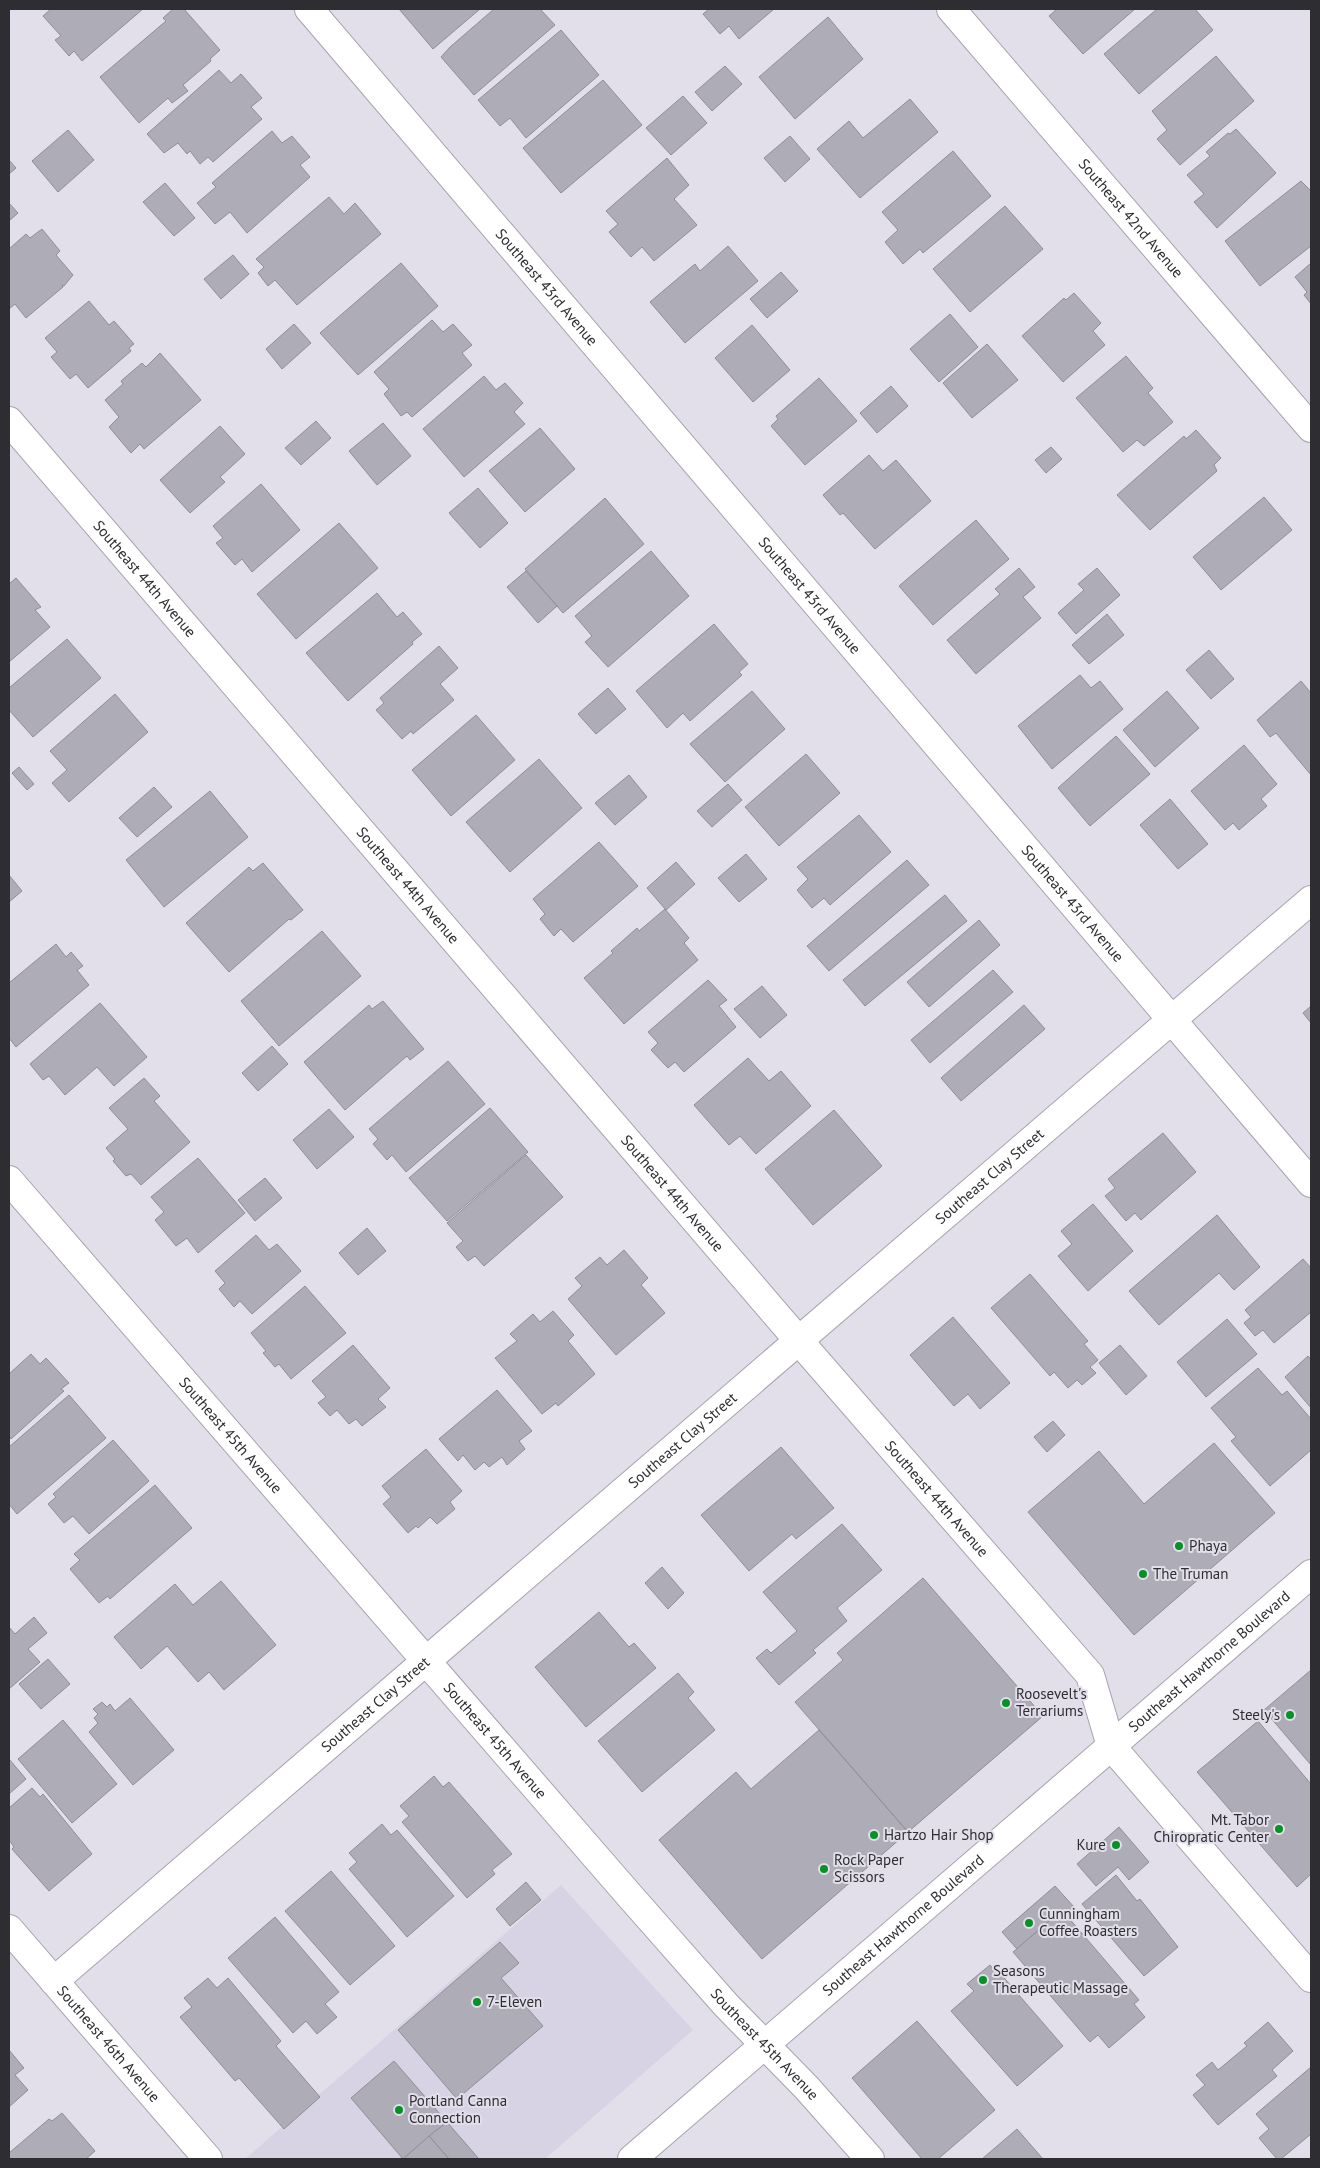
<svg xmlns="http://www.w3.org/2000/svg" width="1320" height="2168" viewBox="0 0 1320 2168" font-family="'PT Sans',sans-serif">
	<rect width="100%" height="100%" fill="#e2dfeb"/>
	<path fill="#d7d3e5" d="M561 1885 693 2030 545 2159H245Z"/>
	<g fill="#aeacb7" stroke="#8f8d97">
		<path d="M51 9H143L82 61 74 51 69 56 55 40 61 36 43 16Z"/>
		<path d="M173 9H184L220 50 210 59 211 61 183 85 188 91 172 103 168 98 139 123 100 77 166 21 163 18Z"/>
		<path d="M399 9H480L433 49Z"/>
		<path d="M494 9H540L555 25 474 95 441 57 450 47Z"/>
		<path d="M709 9H774L739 39 729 26 720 34 703 14Z"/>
		<path d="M1057 9H1135L1083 54 1049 16Z"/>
		<path d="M1157 9H1195L1213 30 1139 94 1104 54Z"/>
		<path d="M828 17 863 59 795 119 759 77Z"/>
		<path d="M561 30 599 75 526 138 510 118 500 126 478 100Z"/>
		<path d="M1216 56 1254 101 1180 165 1157 139 1167 130 1152 111Z"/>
		<path d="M725 66 742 84 712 111 695 92Z"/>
		<path d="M219 70 231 83 241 74 262 98 251 107 262 119 213 162 208 157 200 164 190 151 187 154 178 143 164 153 147 134Z"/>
		<path d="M603 80 642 125 561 193 523 148Z"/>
		<path d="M683 96 707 123 671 155 646 128Z"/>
		<path d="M910 99 938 132 860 198 817 149 849 121 863 138Z"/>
		<path d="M1236 129 1276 173 1217 228 1194 202 1204 194 1187 175 1210 156 1206 152 1228 133 1230 134Z"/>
		<path d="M68 130 94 160 58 192 32 161Z"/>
		<path d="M272 131 282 143 292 136 310 157 300 165 310 177 247 233 230 212 215 224 197 203 216 187 212 183Z"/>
		<path d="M790 136 810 159 785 182 764 158Z"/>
		<path d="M953 151 991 196 923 253 920 249 903 264 885 242 898 230 882 212Z"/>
		<path d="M667 158 689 185 674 199 697 225 654 261 642 247 631 257 609 232 618 224 606 211Z"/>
		<path d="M9 160 16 168 9 174Z"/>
		<path d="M1301 181 1311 191V246L1260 286 1225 241Z"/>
		<path d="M165 183 195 218 174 236 143 202Z"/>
		<path d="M329 197 344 214 355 203 381 234 297 305 275 280 268 286 258 273 264 267 256 259Z"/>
		<path d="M9 203 18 213 9 221Z"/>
		<path d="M1005 206 1043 249 970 312 933 269Z"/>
		<path d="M42 229 60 251 56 255 73 275 64 286 62 285 63 287 26 318 15 304 9 309V249L26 234 30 238Z"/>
		<path d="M728 246 758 281 685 343 650 302 695 264 700 271Z"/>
		<path d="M233 255 249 274 221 299 204 279Z"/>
		<path d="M401 263 438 306 358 375 320 333Z"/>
		<path d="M1311 263V304L1304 295 1307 292 1295 277Z"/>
		<path d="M781 272 798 291 767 318 750 299Z"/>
		<path d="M1074 293 1101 323 1093 331 1105 345 1063 382 1022 336 1064 298 1066 300Z"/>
		<path d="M89 301 109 325 114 321 134 344 129 348 131 351 88 388 76 374 70 379 51 357 57 352 45 338Z"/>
		<path d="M950 314 978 347 939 382 910 349Z"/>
		<path d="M432 320 443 332 453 324 472 345 462 353 472 365 412 417 407 412 401 416 384 394 389 389 374 372Z"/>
		<path d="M294 324 311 343 282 369 266 349Z"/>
		<path d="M752 325 790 370 753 402 715 358Z"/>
		<path d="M987 344 1018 380 972 418 943 383Z"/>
		<path d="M160 353 201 400 144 449 140 444 131 453 109 427 119 417 105 400 123 384 121 381 142 363 146 367Z"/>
		<path d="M1126 356 1153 388 1148 393 1173 422 1144 446 1137 440 1123 452 1076 398Z"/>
		<path d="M484 376 496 390 505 383 523 403 514 412 525 424 464 477 423 429Z"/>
		<path d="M819 378 857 421 805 465 771 426 778 419 776 416Z"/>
		<path d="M891 386 908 406 877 433 860 413Z"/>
		<path d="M316 421 331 438 301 465 285 448Z"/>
		<path d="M383 423 411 456 377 485 349 451Z"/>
		<path d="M220 426 245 454 220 477 225 482 190 513 160 480Z"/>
		<path d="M540 428 575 469 525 512 489 471Z"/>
		<path d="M1196 430 1221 458 1214 465 1217 471 1150 530 1117 495 1184 436 1186 439Z"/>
		<path d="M1051 447 1062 459 1046 473 1035 460Z"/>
		<path d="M869 455 883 471 896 460 931 501 875 549 843 513 840 515 823 495Z"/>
		<path d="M261 484 300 530 252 572 242 559 235 565 216 543 223 538 213 526Z"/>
		<path d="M478 488 508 523 480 548 449 513Z"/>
		<path d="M1264 497 1292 530 1221 590 1193 557Z"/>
		<path d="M605 498 644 544 563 613 525 569Z"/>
		<path d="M976 520 1009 559 933 625 899 586Z"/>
		<path d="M339 523 378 568 296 639 257 594Z"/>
		<path d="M651 551 689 596 608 667 585 642 592 636 575 616Z"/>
		<path d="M1019 568 1035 587 1023 597 1041 618 976 674 947 640 1000 594 995 589Z"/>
		<path d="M1097 568 1120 595 1076 634 1058 613 1084 590 1078 584Z"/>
		<path d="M526 571 557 606 538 623 507 587Z"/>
		<path d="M16 578 41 607 35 610 50 627 9 662V584Z"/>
		<path d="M377 593 397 617 403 612 422 634 412 642 413 644 348 701 306 653Z"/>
		<path d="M1107 614 1124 635 1089 664 1072 645Z"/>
		<path d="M714 624 748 664 739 672 742 675 690 721 683 713 667 728 636 691Z"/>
		<path d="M67 639 101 678 33 737 9 710V688Z"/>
		<path d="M439 646 458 668 440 684 454 700 413 734 411 731 402 739 376 710 384 703 380 698Z"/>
		<path d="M1209 650 1234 679 1211 699 1186 670Z"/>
		<path d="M1080 675 1091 688 1100 681 1123 709 1052 769 1018 726Z"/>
		<path d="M1301 681 1311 693V775L1276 733 1270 737 1257 720Z"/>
		<path d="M608 688 626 709 596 734 578 714Z"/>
		<path d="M752 691 785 729 725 782 690 744Z"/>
		<path d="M1167 691 1199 728 1155 767 1123 730Z"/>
		<path d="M115 694 148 732 69 802 52 783 67 770 50 751Z"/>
		<path d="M476 715 515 760 451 816 412 770Z"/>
		<path d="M1116 736 1150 774 1090 826 1058 788Z"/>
		<path d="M1244 745 1277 784 1261 799 1267 806 1239 830 1233 823 1225 830 1191 791Z"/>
		<path d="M806 754 840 793 779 846 745 807Z"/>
		<path d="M539 759 582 808 510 872 466 822Z"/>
		<path d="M19 767 34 784 27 790 12 773Z"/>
		<path d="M629 775 647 797 615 825 595 803Z"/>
		<path d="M728 784 742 800 712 827 697 811Z"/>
		<path d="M154 787 172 807 137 837 119 818Z"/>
		<path d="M210 791 248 837 164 907 126 860Z"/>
		<path d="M1170 799 1208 844 1178 869 1140 825Z"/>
		<path d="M859 815 891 852 830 905 824 898 812 908 797 890 808 879 797 867Z"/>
		<path d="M599 842 638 886 573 942 561 929 554 936 540 919 545 914 533 899Z"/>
		<path d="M746 854 767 879 739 902 718 878Z"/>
		<path d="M907 860 929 885 829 971 807 946Z"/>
		<path d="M676 862 695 884 666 910 647 888Z"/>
		<path d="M263 863 303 910 291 920 289 919 229 972 186 923 249 867 253 871Z"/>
		<path d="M9 875 22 891 9 902Z"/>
		<path d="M945 895 967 921 865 1006 843 980Z"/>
		<path d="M665 909 689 938 684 943 698 960 624 1024 584 978 613 953 611 951 637 928 639 931Z"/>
		<path d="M979 920 1000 945 929 1007 907 982Z"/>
		<path d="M322 931 361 976 279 1046 241 1001Z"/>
		<path d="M56 944 66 957 71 952 83 966 77 970 89 985 16 1047 9 1038V983Z"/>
		<path d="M993 970 1013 992 930 1063 911 1040Z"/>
		<path d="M708 980 727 1000 719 1006 736 1027 684 1072 675 1062 668 1068 651 1050 658 1043 648 1032Z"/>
		<path d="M762 986 787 1015 760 1038 734 1009Z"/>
		<path d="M383 1001 424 1049 410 1060 407 1056 345 1110 304 1062 369 1005 372 1009Z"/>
		<path d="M100 1003 147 1057 114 1086 97 1067 65 1095 49 1076 43 1080 30 1064Z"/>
		<path d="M1024 1005 1045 1029 961 1101 941 1078Z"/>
		<path d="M1311 1006V1023L1303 1013Z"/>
		<path d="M272 1046 288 1064 258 1091 242 1073Z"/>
		<path d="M748 1058 769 1081 781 1071 811 1106 756 1154 740 1136 729 1145 694 1105Z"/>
		<path d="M448 1061 485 1104 406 1172 392 1155 387 1160 373 1144 378 1139 369 1129Z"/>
		<path d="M144 1078 160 1096 154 1101 190 1142 141 1185 131 1174 126 1176 113 1161 115 1159 106 1148 128 1129 109 1108Z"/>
		<path d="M490 1108 528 1152 447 1221 409 1178Z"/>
		<path d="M329 1109 354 1137 317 1169 293 1140Z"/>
		<path d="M834 1110 882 1166 813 1225 765 1169Z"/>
		<path d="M1163 1133 1196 1172 1141 1220 1135 1213 1126 1221 1105 1196 1115 1188 1108 1179Z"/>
		<path d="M526 1155 563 1197 484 1266 475 1256 468 1261 456 1247 463 1241 447 1223Z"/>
		<path d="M198 1158 245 1213 198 1253 187 1238 176 1246 155 1220 164 1212 151 1197Z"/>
		<path d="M265 1178 282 1198 255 1221 238 1200Z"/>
		<path d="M1093 1204 1133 1251 1088 1291 1058 1256 1072 1244 1061 1231Z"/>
		<path d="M1217 1215 1260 1267 1234 1290 1219 1273 1159 1325 1129 1291Z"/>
		<path d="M367 1228 386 1251 358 1275 339 1253Z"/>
		<path d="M256 1235 269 1250 277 1244 301 1271 252 1314 240 1301 234 1307 219 1289 225 1283 215 1271Z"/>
		<path d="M624 1250 648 1278 641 1285 665 1313 616 1355 568 1299 582 1286 575 1278 600 1257 607 1265Z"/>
		<path d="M1303 1259 1311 1268V1312L1274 1343 1263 1330 1255 1336 1244 1323 1251 1317 1245 1310Z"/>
		<path d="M1030 1274 1088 1341 1084 1344 1098 1360 1090 1367 1096 1373 1082 1385 1077 1380 1068 1388 1054 1372 1050 1376 991 1308Z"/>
		<path d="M305 1286 346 1333 291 1379 279 1364 275 1367 263 1353 266 1351 251 1333Z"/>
		<path d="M553 1311 574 1335 568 1341 595 1374 558 1406 556 1403 542 1414 495 1358 517 1341 510 1334 533 1314 540 1322Z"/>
		<path d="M953 1317 1010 1383 980 1409 968 1394 954 1406 910 1355Z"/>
		<path d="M1227 1319 1257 1354 1206 1397 1177 1362Z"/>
		<path d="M353 1345 390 1388 378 1399 386 1407 362 1426 356 1419 349 1424 337 1410 330 1416 318 1403 326 1397 312 1381Z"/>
		<path d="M1120 1345 1147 1376 1126 1395 1099 1363Z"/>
		<path d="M31 1354 40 1364 46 1358 69 1383 61 1389 64 1391 11 1439 9 1436V1374Z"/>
		<path d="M1308 1356 1311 1360V1408L1285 1377Z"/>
		<path d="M1258 1368 1282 1395 1287 1391 1311 1419V1450L1270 1486 1231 1441 1236 1437 1211 1408Z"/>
		<path d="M497 1390 532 1431 519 1441 525 1449 507 1465 502 1457 489 1467 484 1462 475 1470 463 1455 458 1461 439 1439Z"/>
		<path d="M69 1395 106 1438 17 1514 9 1504V1447Z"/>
		<path d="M1053 1421 1065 1435 1047 1452 1034 1437Z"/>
		<path d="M113 1440 149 1481 89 1534 73 1516 64 1523 48 1504 56 1497 53 1494Z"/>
		<path d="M1214 1443 1275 1513 1134 1635 1028 1512 1099 1451 1144 1504Z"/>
		<path d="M781 1447 834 1508 796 1539 792 1534 749 1571 701 1515Z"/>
		<path d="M426 1449 462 1491 450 1502 455 1509 437 1524 430 1517 418 1528 416 1526 408 1533 383 1504 391 1497 382 1486Z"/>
		<path d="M155 1485 192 1528 110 1599 108 1596 99 1603 70 1569 80 1560 74 1554Z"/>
		<path d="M842 1524 882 1570 837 1608 847 1621 813 1650 816 1653 779 1685 756 1658 767 1649 771 1653 797 1631 763 1592Z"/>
		<path d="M662 1567 684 1593 668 1609 645 1583Z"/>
		<path d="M923 1578 1043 1716 908 1832 795 1702 843 1660 837 1653Z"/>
		<path d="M221 1581 276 1645 224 1690 209 1672 198 1682 167 1646 141 1669 114 1637 175 1584 193 1605Z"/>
		<path d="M599 1612 629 1647 634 1643 656 1668 586 1727 535 1667Z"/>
		<path d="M34 1617 47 1633 28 1649 40 1662 9 1689V1627L15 1634Z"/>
		<path d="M48 1659 70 1684 41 1709 19 1684Z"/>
		<path d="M1311 1670V1765L1264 1710Z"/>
		<path d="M678 1673 694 1692 688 1698 715 1730 642 1792 598 1741Z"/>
		<path d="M130 1698 174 1750 133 1785 89 1732 98 1723 94 1718 98 1714 93 1709 102 1702 107 1707 110 1704 115 1711Z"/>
		<path d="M63 1720 117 1784 72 1823 18 1759Z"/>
		<path d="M1258 1721 1311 1784V1874L1297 1887 1197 1772Z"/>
		<path d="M819 1730 908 1832 762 1959 659 1840 736 1772 751 1789Z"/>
		<path d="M9 1759 26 1779 9 1794Z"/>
		<path d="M434 1776 443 1787 449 1782 512 1854 492 1870 495 1874 467 1898 402 1822 409 1816 400 1806Z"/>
		<path d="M32 1788 40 1797 43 1794 92 1854 49 1891 12 1849 14 1847 9 1840V1808Z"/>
		<path d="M382 1824 391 1835 397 1830 454 1896 407 1937 349 1869 357 1862 349 1853Z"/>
		<path d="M1119 1827 1149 1862 1129 1880 1118 1867 1096 1886 1077 1864Z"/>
		<path d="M331 1871 395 1946 350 1985 285 1911Z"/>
		<path d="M1116 1875 1137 1901 1140 1899 1178 1947 1144 1976 1082 1904Z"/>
		<path d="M526 1882 541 1900 510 1926 496 1909Z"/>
		<path d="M1055 1886 1074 1907 1066 1915 1062 1910 1017 1949 1002 1932Z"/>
		<path d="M1062 1910 1139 2000 1134 2004 1145 2017 1109 2048 1098 2035 1090 2042 1013 1952Z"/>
		<path d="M275 1917 339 1992 325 2004 337 2017 317 2034 306 2021 293 2033 228 1958Z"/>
		<path d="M500 1942 519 1963 501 1978 543 2026 457 2099 398 2030Z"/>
		<path d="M990 1965 997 1974 999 1972 1063 2046 1017 2086 951 2011 974 1991 967 1984Z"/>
		<path d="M208 1978 217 1988 228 1978 281 2041 276 2046 320 2097 284 2129 239 2078 235 2081 180 2017 192 2007 184 1998Z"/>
		<path d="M917 2021 995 2110 938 2159H922L852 2078Z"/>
		<path d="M1268 2022 1293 2051 1272 2070 1277 2076 1218 2125 1193 2095 1205 2085 1196 2075 1212 2062 1218 2070 1247 2046 1244 2043Z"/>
		<path d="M9 2050 24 2068 15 2075 28 2090 9 2107Z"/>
		<path d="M394 2061 447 2122 403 2159 351 2098Z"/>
		<path d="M1311 2067V2134L1281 2159H1277L1259 2138 1269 2129 1256 2114Z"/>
		<path d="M62 2113 95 2151 86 2159H9V2153L49 2119 52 2121Z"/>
		<path d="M447 2122 479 2159H449L429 2136Z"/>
		<path d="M1017 2129 1043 2159H982Z"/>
		<path d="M429 2136 449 2159H403Z"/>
	</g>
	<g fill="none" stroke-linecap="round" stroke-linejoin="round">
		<g stroke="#a5a3ae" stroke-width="30">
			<g id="minor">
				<path id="s1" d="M309 9 1311 1183"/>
				<path id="s2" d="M951 9 1311 428"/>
				<path id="s3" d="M9 421 799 1341 1090 1675 1111 1746 1311 1978"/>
				<path id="s4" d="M9 1180 629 1895 726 2005 806 2087 870 2159"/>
				<path id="s5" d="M9 1929 208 2159"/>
				<path id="s6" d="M54 1981 1311 900"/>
			</g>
		</g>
		<g stroke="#a5a3ae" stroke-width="30">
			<g id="secondary">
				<path id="s7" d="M632 2159 1311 1574"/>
			</g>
		</g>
		<use href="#minor" stroke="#fff" stroke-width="28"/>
		<use href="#secondary" stroke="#fff" stroke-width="28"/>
	</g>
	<g fill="#069226" stroke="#e2dfeb" stroke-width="2">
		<circle cx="1179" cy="1546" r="5"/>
		<circle cx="1143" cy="1574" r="5"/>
		<circle cx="1006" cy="1703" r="5"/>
		<circle cx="1290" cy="1715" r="5"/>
		<circle cx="1279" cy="1829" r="5"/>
		<circle cx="874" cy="1835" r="5"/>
		<circle cx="1116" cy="1845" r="5"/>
		<circle cx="824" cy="1869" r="5"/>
		<circle cx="1029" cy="1923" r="5"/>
		<circle cx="983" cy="1980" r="5"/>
		<circle cx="477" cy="2002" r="5"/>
		<circle cx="399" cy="2110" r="5"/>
	</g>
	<g text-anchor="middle" stroke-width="4" stroke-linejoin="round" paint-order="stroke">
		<g font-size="15" fill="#2e2d32" stroke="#e2dfeb">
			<text dy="5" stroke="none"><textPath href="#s2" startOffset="276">Southeast 42nd Avenue</textPath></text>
			<text dy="5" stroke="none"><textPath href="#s1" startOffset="366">Southeast 43rd Avenue</textPath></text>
			<text dy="5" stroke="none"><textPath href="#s3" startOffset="208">Southeast 44th Avenue</textPath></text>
			<text dy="5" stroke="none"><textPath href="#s1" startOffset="771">Southeast 43rd Avenue</textPath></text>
			<text dy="5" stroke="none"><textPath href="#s3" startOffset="612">Southeast 44th Avenue</textPath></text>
			<text dy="5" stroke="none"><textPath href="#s1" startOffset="1176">Southeast 43rd Avenue</textPath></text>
			<text dy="5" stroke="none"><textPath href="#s6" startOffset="1234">Southeast Clay Street</textPath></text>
			<text dy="5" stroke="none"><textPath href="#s3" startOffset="1018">Southeast 44th Avenue</textPath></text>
			<text dy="5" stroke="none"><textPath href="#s4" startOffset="338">Southeast 45th Avenue</textPath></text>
			<text dy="5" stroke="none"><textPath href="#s6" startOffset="829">Southeast Clay Street</textPath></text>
			<text dy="5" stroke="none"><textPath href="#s3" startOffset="1422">Southeast 44th Avenue</textPath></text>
			<text dy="5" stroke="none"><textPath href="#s7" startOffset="762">Southeast Hawthorne Boulevard</textPath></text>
			<text dy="5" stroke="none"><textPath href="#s6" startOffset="424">Southeast Clay Street</textPath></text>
			<text dy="5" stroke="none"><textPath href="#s4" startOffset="742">Southeast 45th Avenue</textPath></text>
			<text dy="5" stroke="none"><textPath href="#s7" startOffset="358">Southeast Hawthorne Boulevard</textPath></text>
			<text dy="5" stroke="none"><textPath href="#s4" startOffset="1148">Southeast 45th Avenue</textPath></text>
			<text dy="5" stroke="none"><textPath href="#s5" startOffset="152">Southeast 46th Avenue</textPath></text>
		</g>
		<g font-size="15" fill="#2e2d32" stroke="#e2dfeb" text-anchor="start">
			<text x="1189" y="1551">Phaya</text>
			<text x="1153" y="1579">The Truman</text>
			<text x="1016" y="1699">Roosevelt's<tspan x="1016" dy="17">Terrariums</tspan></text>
			<text x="1280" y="1720" text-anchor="end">Steely's</text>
			<text x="1269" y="1825" text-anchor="end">Mt. Tabor<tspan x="1269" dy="17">Chiropratic Center</tspan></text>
			<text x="884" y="1840">Hartzo Hair Shop</text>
			<text x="1106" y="1850" text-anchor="end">Kure</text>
			<text x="834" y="1865">Rock Paper<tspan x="834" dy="17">Scissors</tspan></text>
			<text x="1039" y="1919">Cunningham<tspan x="1039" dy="17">Coffee Roasters</tspan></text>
			<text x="993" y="1976">Seasons<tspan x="993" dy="17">Therapeutic Massage</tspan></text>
			<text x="487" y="2007">7-Eleven</text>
			<text x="409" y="2106">Portland Canna<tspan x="409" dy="17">Connection</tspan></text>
		</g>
	</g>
	<rect width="1320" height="2168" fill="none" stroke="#2e2d32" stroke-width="20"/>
</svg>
